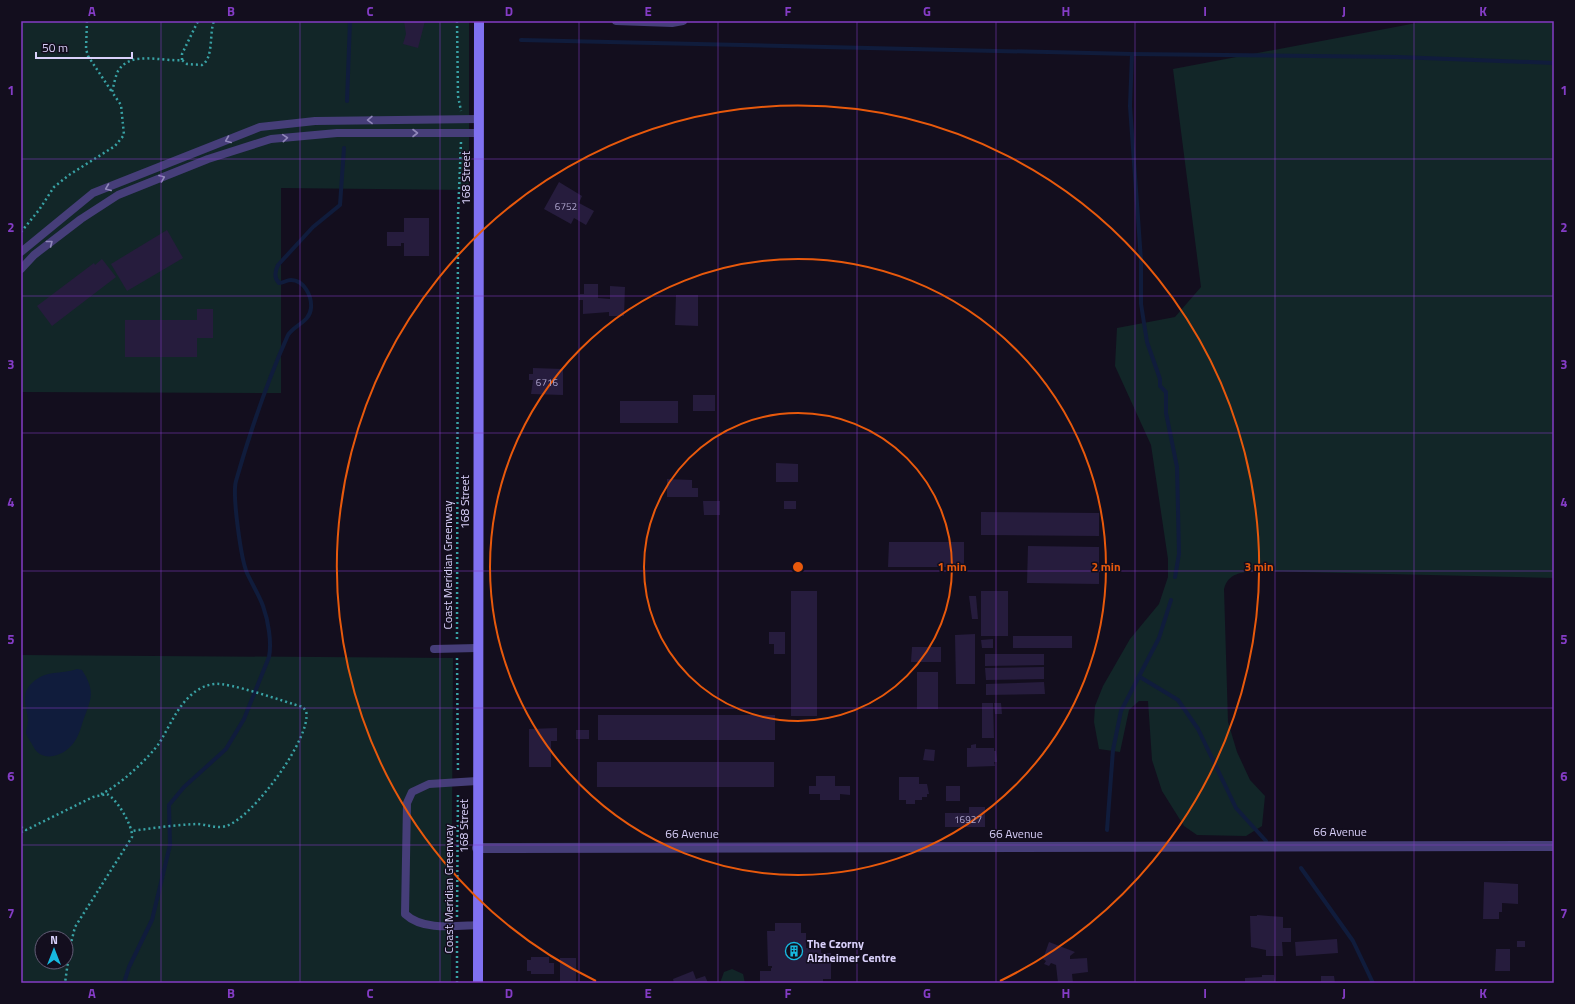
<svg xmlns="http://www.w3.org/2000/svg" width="1575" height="1004" viewBox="0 0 1575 1004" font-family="'Titillium Web',sans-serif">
	<rect width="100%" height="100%" fill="#130e1e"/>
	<g fill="#122628" fill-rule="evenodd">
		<path d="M21 21H469V190L281 188V393L21 392Z"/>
		<path d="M1427 21 1554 23V578L1257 571C1242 572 1228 573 1224 589L1228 722 1237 752 1250 780 1265 796 1262 826 1246 836 1197 835 1184 826 1162 791 1152 760 1148 701H1139L1129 710 1120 752 1099 749 1094 722 1095 706 1103 686 1130 639 1159 604 1168 577V559L1151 445 1115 366 1117 328 1175 317 1201 287 1173 69Z"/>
		<path d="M21 655 453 658 451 983H21ZM42 938H66V962H42Z"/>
		<path d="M732 969 743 974 745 983H720L724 972Z"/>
	</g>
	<path fill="#101c3c" d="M77 669 82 670C96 692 91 699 83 721 80 731 77 741 69 748 58 758 40 761 33 746 31 742 27 737 26 733 26 729 28 724 28 720 27 707 20 694 32 683 47 669 60 675 77 669Z"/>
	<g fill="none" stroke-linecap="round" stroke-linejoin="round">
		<g stroke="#101c3c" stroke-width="4">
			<path d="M521 40 1132 54 1398 57 1554 63"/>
			<path d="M1132 54 1130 106 1141 260V304L1147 342 1160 379V386L1166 392V413L1177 467 1179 554 1175 577"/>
			<path d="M347 101 350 21"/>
			<path d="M1140 677 1178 700 1198 729 1236 808 1266 841"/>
			<path d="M1107 830 1113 750 1121 711 1159 638 1171 600"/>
			<path d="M1301 868 1353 941 1373 983"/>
			<path d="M124 983 129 967 152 920 170 845 169 805 184 787 226 749 244 719 269 657C272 642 268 620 263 606 259 595 252 584 247 573 241 559 232 495 236 481 250 432 267 382 288 335 294 325 310 322 311 308 312 296 304 280 291 280 286 280 284 283 279 283 274 278 275 271 278 265L313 227 340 205 344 148"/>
		</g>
	</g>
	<g fill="#261c3d">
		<path d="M404 21H425L418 48 403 44 406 34Z"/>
		<path d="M559 182 582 196 579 203 594 211 586 225 574 218 571 224 544 209Z"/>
		<path d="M404 218H429V256H404V243H401V246H387V232H404Z"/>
		<path d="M167 230 183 258 127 291 111 264Z"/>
		<path d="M102 259 116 277 52 326 37 306 94 263 95 265Z"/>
		<path d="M584 284H598V298L610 299V286L625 287 624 316H609V312L583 314V300H579L580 294H584Z"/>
		<path d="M676 295H698V326L675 325Z"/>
		<path d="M197 309H213V338H197V357H125V320H197Z"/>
		<path d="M533 368 563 369V395L531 394 533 380H529V374H533Z"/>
		<rect x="693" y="395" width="22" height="16"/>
		<rect x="620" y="401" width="58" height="22"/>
		<path d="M776 463 798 464V482H776Z"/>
		<path d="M667 479 692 480V488H698V497H667Z"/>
		<path d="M703 501H720V515H704Z"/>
		<rect x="784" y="501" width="12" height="8"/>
		<path d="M981 512 1099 513V536L981 535Z"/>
		<path d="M889 542H964V567H888Z"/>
		<path d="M1028 546 1099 547V584L1027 583Z"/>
		<rect x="791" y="591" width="26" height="125"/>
		<rect x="981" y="591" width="27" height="45"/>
		<path d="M969 596H976L978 619H972Z"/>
		<path d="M769 632H785V654H774V644H769Z"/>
		<path d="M975 634V684H956L955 635Z"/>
		<rect x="1013" y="636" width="59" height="12"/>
		<path d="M993 639V648H982L981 640Z"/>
		<path d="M912 647H941V662H911Z"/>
		<path d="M985 654H1044V665L985 666Z"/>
		<path d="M1044 667V679L986 680 985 668Z"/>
		<rect x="917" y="672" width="21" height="37"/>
		<path d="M1044 682 1045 694 986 695V684Z"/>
		<path d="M982 703H993L994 738H982Z"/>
		<path d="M994 703H1001L1002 714H995Z"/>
		<rect x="598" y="715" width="177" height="25"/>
		<path d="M557 728V741H551V767H529V729Z"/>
		<rect x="576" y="730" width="13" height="9"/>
		<path d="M976 744V748H994V751H996L997 762H994L995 766 967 767V748H971V745Z"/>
		<path d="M925 749 935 750 934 761 923 760Z"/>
		<rect x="597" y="762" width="177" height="25"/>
		<path d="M816 776H835V786H850V795L840 794V800H820V794H809V786H816Z"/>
		<path d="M899 777H919V784H927L929 794H927V797H922V800H915V804H906V800H899Z"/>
		<rect x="946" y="786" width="14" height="15"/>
		<path d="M969 807H985V827H945V813H969Z"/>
		<path d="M1484 882 1518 884V904L1502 903V912H1499V919H1483Z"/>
		<path d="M1257 915 1283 917V928H1291V942H1282L1283 956H1266V950L1251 947 1250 916H1257Z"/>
		<path d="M775 923H801V933H806V948H821V953H831V979H823V983H760V971H771V968H772V966H768L767 931H775Z"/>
		<path d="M1337 939 1338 953 1296 956 1295 942Z"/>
		<rect x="1517" y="941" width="8" height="6"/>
		<path d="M1049 942 1075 952 1070 956V959L1087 958 1088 972 1072 974 1073 983H1058L1056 965 1051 963 1049 966 1044 964 1046 961 1043 959Z"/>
		<path d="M1496 949H1510V971H1495Z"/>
		<path d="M531 957H549V963H554V974H531V971H527V960H531Z"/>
		<rect x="560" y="958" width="16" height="25"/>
		<path d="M693 971 696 979 705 976 708 983H674L673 979Z"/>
		<path d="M1262 975H1274L1275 983H1245V978L1262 977Z"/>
		<path d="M1321 976H1334L1335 983H1321Z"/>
	</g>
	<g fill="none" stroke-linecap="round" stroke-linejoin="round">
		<g stroke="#39a2a5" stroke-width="2.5" stroke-dasharray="2 3" stroke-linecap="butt">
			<path d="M87 21 86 49 88 56 112 92"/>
			<path d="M457 21 458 96 461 111"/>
			<path d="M182 60V54L198 21"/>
			<path d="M21 232 39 210 54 187 69 175 115 146 124 135 121 105 112 92C114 85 115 77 118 71 131 50 162 62 182 60L187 64 202 65C214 58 209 33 214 21"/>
			<path d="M457 639 458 215 461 142"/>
			<path d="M457 658 458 773"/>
			<path d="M101 794C118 787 149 758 160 742 173 720 185 688 214 684 230 682 285 702 303 707L306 711C313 736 252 819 226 826 217 829 206 824 196 824 175 825 153 828 132 831"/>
			<path d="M21 827 26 830 93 797 107 794C117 799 133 826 132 837L75 927 70 947 65 983"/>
			<path d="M21 832 26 830"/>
			<path d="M457 917 458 792"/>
			<path d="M457 983V936"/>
		</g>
		<g stroke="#463e79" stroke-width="8">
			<path d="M616 21 672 23 683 21"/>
			<path d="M21 252 93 193 260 127 315 121 479 119"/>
			<path d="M21 269 34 255 81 219 118 195 208 159 271 139 337 133H479"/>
			<path d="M434 649 477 648"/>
			<path d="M477 781 429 784 412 792 407 803 405 914C423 931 455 926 478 925"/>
		</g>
		<path stroke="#463e79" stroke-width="10" d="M477 848 1554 846"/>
		<path stroke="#8071f1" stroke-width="10" d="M478 983 479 21"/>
	</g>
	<defs><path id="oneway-chevron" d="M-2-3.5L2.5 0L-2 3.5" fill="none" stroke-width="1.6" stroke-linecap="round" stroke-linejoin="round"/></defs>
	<g stroke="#9087ba">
		<use href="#oneway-chevron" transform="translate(370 120) rotate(179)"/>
		<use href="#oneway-chevron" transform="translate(415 133)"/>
		<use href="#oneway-chevron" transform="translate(285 138) rotate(-5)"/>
		<use href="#oneway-chevron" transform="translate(228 140) rotate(158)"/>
		<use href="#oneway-chevron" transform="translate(162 178) rotate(-21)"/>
		<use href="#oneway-chevron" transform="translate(108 188) rotate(158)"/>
		<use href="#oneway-chevron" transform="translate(50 243) rotate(-38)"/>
	</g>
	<path fill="none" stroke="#843cc5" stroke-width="1" stroke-opacity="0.55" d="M161 21V983M300 21V983M440 21V983M579 21V983M718 21V983M857 21V983M996 21V983M1135 21V983M1275 21V983M1414 21V983M21 159H1554M21 296H1554M21 433H1554M21 571H1554M21 708H1554M21 845H1554"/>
	<g fill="none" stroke="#e8590c" stroke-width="2">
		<circle cx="798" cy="567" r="154"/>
		<circle cx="798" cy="567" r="308"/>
		<path d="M596 981A461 461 0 1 1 1000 981"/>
	</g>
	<defs>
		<g id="building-ring" transform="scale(0.9)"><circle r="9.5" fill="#130e1e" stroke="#17b9e0" stroke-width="1.5"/><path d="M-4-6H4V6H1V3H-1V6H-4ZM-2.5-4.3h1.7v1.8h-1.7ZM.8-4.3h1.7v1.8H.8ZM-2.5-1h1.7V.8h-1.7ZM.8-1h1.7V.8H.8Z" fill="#17b9e0"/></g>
	</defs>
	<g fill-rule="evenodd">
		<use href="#building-ring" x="794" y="951"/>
	</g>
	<g text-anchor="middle" stroke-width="3" stroke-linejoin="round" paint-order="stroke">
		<g font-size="10" fill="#aca3cb">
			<text x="566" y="210">6752</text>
			<text x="547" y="386">6716</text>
			<text x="968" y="823">16927</text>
		</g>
		<g font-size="12" fill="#d9d0fa" stroke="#130e1e">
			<text transform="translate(466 178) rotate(-90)" y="4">168 Street</text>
			<text transform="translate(465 502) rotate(-90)" y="4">168 Street</text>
			<text transform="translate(448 565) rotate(-90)" y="4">Coast Meridian Greenway</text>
			<text transform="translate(464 826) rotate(-90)" y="4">168 Street</text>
			<text x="1340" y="836">66 Avenue</text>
			<text x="692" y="838">66 Avenue</text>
			<text x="1016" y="838">66 Avenue</text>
			<text transform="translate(449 889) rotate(-90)" y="4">Coast Meridian Greenway</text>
		</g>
		<g font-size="12" font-weight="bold" fill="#d9d0fa" stroke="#130e1e" text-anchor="start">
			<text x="807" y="948">The Czorny<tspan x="807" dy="14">Alzheimer Centre</tspan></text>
		</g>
	</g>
	<circle cx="798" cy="567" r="6" fill="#e8590c" stroke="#130e1e" stroke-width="2"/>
	<g font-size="12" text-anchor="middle" font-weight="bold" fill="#e8590c" stroke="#130e1e" stroke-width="3" stroke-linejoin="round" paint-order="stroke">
		<text x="952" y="571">1 min</text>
		<text x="1106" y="571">2 min</text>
		<text x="1259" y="571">3 min</text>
	</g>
	<rect width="1575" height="1004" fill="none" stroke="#130e1e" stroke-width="44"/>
	<g transform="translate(54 950)"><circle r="19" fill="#130e1e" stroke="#625c76"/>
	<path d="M0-3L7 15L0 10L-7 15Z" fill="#17b9e0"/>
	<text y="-6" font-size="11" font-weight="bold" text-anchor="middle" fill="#d9d0fa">N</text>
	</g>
	<path d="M36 52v6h96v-6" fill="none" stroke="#d9d0fa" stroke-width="2"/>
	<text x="42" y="52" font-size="12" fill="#d9d0fa" stroke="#130e1e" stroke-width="3" paint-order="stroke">50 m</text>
	<rect x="22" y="22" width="1531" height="960" fill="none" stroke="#843cc5" stroke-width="1.5"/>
	<g font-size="13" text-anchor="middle" font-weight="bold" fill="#843cc5">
		<text x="92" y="16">A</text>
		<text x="231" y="16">B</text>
		<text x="370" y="16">C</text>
		<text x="509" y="16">D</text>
		<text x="648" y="16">E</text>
		<text x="788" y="16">F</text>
		<text x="927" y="16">G</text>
		<text x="1066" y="16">H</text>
		<text x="1205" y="16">I</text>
		<text x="1344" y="16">J</text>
		<text x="1483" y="16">K</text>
		<text x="11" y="95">1</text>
		<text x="1564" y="95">1</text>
		<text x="11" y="232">2</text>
		<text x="1564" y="232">2</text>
		<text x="11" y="369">3</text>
		<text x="1564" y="369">3</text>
		<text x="11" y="507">4</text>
		<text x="1564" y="507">4</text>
		<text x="11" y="644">5</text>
		<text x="1564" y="644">5</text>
		<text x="11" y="781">6</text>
		<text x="1564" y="781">6</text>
		<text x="11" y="918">7</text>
		<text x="1564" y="918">7</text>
		<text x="92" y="998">A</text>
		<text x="231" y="998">B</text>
		<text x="370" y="998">C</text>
		<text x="509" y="998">D</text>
		<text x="648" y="998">E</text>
		<text x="788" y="998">F</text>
		<text x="927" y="998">G</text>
		<text x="1066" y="998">H</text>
		<text x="1205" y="998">I</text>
		<text x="1344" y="998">J</text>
		<text x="1483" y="998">K</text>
	</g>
</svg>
